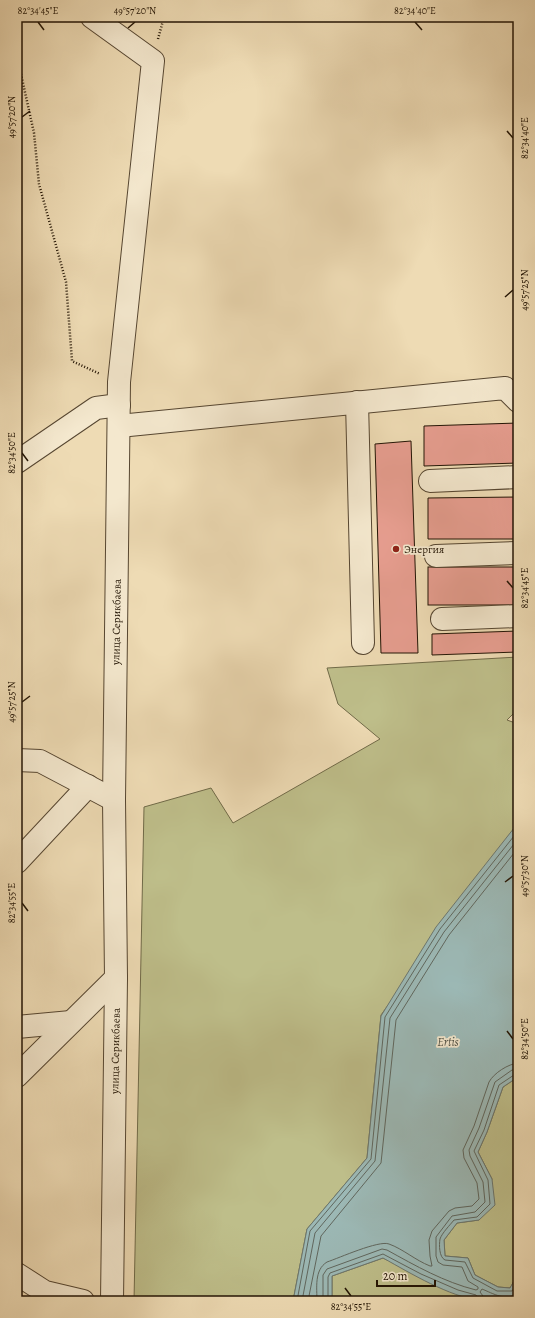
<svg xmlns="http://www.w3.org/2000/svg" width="535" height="1318" viewBox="0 0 535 1318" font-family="Alegreya,serif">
	<rect width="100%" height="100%" fill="#eedbb4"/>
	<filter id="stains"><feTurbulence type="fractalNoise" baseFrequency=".005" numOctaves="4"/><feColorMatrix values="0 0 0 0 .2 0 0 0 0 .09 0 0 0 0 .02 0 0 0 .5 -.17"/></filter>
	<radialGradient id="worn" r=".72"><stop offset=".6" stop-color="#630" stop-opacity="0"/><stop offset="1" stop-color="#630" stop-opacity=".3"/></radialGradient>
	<g fill="#bebe8a" stroke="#706a48">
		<path d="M518 657V709L507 720 518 724V823L381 1015 367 1158 307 1229 293 1301H134L144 807 211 788 233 823 380 739 338 704 327 668Z"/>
		<path d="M518 1077V1274L510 1288 498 1287 475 1275 468 1258 445 1256 444 1240 457 1223 479 1220 492 1179 478 1152 487 1132 503 1087Z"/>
		<path d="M383 1258 464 1296 481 1301H332V1276Z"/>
	</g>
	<path fill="#9cb9b6" stroke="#6c776f" d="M518 823V1077L503 1087 487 1132 478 1152 492 1179 495 1205 479 1220 457 1223 444 1240 445 1256 468 1258 475 1275 498 1287 510 1288 518 1274V1301C506 1301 493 1303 481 1301 448 1296 412 1274 383 1258L332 1276V1301H293L307 1229 367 1158 381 1016 436 927Z"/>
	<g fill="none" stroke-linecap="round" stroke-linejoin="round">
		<g stroke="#60675e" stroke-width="1">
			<path d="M518 1074 514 1075 499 1085 484 1130 474 1151 488 1180 490 1204 477 1217 454 1220C450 1225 442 1233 440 1239 439 1245 439 1257 445 1260L465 1262 473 1278 497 1291H512L518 1282"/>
			<path d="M297 1301 310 1231 371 1159 385 1017 440 929 518 831"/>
			<path d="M302 1301 315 1233 375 1161 390 1018 444 932 518 839"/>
			<path d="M308 1301 321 1236 381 1163 396 1020 449 935 518 848"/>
			<path d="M317 1301C317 1288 314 1270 327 1262 339 1258 379 1240 389 1244 403 1249 415 1260 430 1266H432L430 1256 429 1240 432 1231 449 1211 455 1208 472 1206 479 1199 477 1183 464 1158 463 1150 474 1126 489 1082C494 1073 508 1064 518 1063"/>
			<path d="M323 1301V1275L327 1269 382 1249 387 1250C416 1266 444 1282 476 1290L478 1289V1287L468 1281 462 1267 443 1265 438 1262 436 1256V1237L452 1216 475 1212 485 1202 483 1182 470 1156 469 1150 479 1128 495 1082 512 1070 518 1069"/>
			<path d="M328 1301V1277L330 1273 383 1254 421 1274 458 1290 476 1295 478 1298 479 1301"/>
			<path d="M484 1301 483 1296 480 1292 482 1289C492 1293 508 1303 518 1292"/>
		</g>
	</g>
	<g fill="#e69d8f" stroke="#231505">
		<path d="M518 423V463L424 466V426Z"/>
		<path d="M411 441 418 653H381L375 444Z"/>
		<path d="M518 497V539H428V498Z"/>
		<rect x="428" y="567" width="90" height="38"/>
		<path d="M518 631V652L432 655V634Z"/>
	</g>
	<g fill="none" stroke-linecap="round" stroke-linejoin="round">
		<g stroke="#564631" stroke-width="24">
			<g id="minor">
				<path d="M92 17 153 61 119 382 114 800 116 978 112 1301"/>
				<path d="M357 402 363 643"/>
				<path d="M119 426 505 388 518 401"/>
				<path d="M17 462 96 408 119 405"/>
				<path d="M430 481 518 477"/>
				<path d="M436 556 518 553"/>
				<path d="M442 619 518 616"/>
				<path d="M17 760 40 761 114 800"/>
				<path d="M17 862 88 786"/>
				<path d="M17 1027 71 1022"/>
				<path d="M17 1076 116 978"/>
				<path d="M17 1274 45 1292 83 1301"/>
			</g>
		</g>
		<g stroke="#231505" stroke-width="2.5" stroke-dasharray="1 2" stroke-linecap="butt">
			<path d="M158 39 164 17"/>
			<path d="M17 63 19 65 34 133 39 184 66 282 72 361 100 374"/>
		</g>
		<use href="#minor" stroke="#f4e8ce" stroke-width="22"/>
	</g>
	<path fill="none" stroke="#231505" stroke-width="1.5" d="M38 22 44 30M415 22 422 30M128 28 135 22M22 117 30 111M507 131 513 138M505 297 513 290M22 453 28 461M507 581 513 588M22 702 30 696M505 882 513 876M22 903 28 911M507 1031 513 1039M345 1288 351 1296"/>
	<circle fill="#8f2418" stroke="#f4e8ce" stroke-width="1.5" cx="396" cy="549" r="4"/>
	<g text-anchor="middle" stroke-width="3.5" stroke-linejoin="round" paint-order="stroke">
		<g font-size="11" fill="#231505" stroke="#f4e8ce" text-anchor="start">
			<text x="404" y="553">Энергия</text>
		</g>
		<g font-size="11" fill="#231505" stroke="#f4e8ce">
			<text transform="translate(116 622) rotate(-89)" y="4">улица Серикбаева</text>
			<text transform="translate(115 1051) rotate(-89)" y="4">улица Серикбаева</text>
		</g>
		<g font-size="12" font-style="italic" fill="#4d4e43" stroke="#f4e8ce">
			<text x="448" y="1046">Ertis</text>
		</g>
	</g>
	<rect width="535" height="1318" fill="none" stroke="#eedbb4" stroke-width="44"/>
	<path d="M377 1280v6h58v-6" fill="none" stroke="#231505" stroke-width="2"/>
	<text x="383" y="1280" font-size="12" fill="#231505" stroke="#f4e8ce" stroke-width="3" paint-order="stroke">20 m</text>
	<rect x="22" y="22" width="491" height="1274" fill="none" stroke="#231505" stroke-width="1.5"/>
	<g font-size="10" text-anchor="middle" fill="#231505">
		<text x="38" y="14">82°34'45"E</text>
		<text x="135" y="14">49°57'20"N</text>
		<text x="415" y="14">82°34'40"E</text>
		<text transform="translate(11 117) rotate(-90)" y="4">49°57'20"N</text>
		<text transform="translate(524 138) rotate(-90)" y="4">82°34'40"E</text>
		<text transform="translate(524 290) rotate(-90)" y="4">49°57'25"N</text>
		<text transform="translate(11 453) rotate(-90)" y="4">82°34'50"E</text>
		<text transform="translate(524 588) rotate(-90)" y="4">82°34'45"E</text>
		<text transform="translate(11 702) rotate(-90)" y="4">49°57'25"N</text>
		<text transform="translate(524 876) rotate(-90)" y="4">49°57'30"N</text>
		<text transform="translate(11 903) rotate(-90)" y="4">82°34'55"E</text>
		<text transform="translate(524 1039) rotate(-90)" y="4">82°34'50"E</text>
		<text x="351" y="1310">82°34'55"E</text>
	</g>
	<rect width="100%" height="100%" filter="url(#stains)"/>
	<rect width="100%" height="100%" fill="url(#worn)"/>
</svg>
